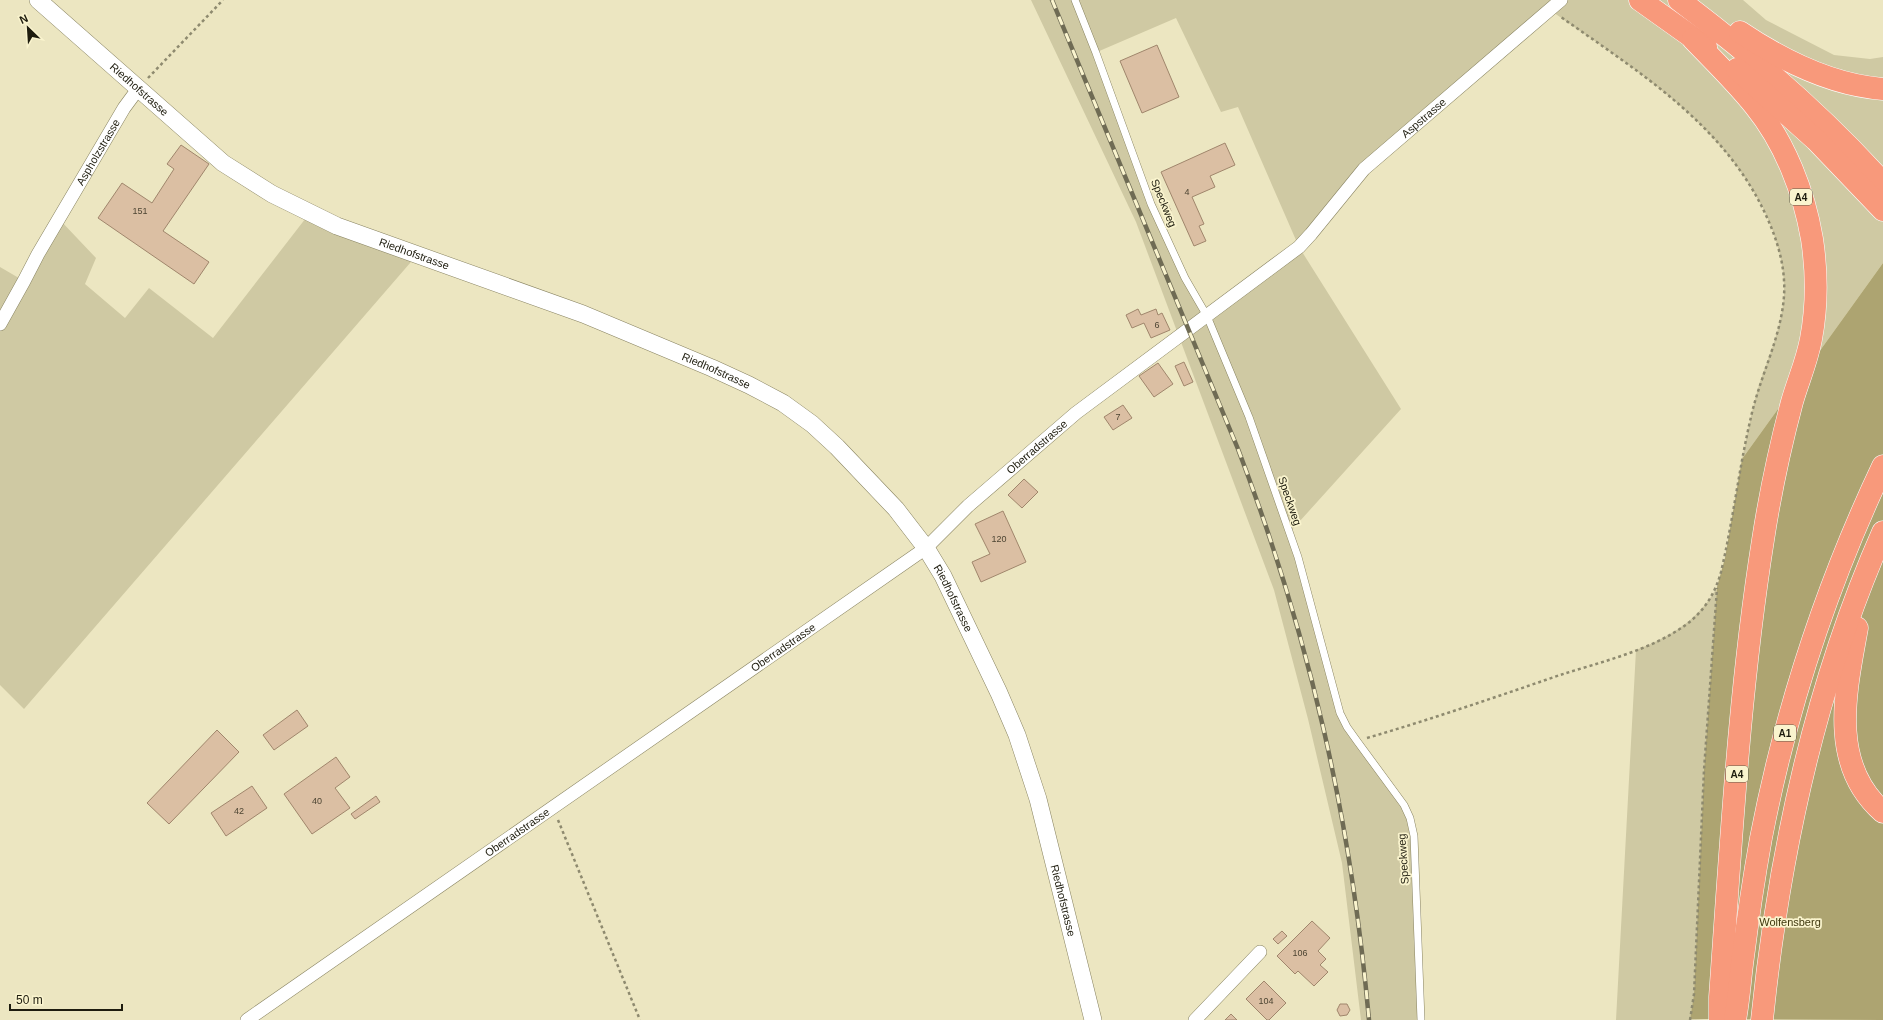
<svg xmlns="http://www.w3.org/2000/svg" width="1883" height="1020" viewBox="0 0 1883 1020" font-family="Arial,sans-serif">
	<rect width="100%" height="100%" fill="#ece6c1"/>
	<g fill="#cfc9a3" fill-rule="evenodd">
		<path d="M1031 0H1743L1766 20 1834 55 1870 59 1883 57V263L1742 459C1748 433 1752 407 1760 382 1770 354 1782 325 1784 295 1785 264 1776 235 1763 208 1717 118 1630 66 1550 10L1375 159 1299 247 1401 409 1290 532 1340 713 1410 818 1421 1020H1361L1342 863 1308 719 1274 590 1136 222ZM1176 18 1221 112 1238 107 1299 247 1207 315 1151 204 1097 52Z"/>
		<path d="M309 214 417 255 24 709 0 685V267L24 281 59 219 96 258 85 284 125 318 149 288 213 338Z"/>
		<path d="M1717 587 1704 770 1694 994 1690 1019 1705 1020H1616L1636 650C1670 637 1699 620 1717 587Z"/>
	</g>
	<path fill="#ada471" d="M1883 263V1020L1690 1019 1694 994 1704 770 1717 587 1725 558 1742 459Z"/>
	<g fill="#dbbfa3" stroke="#a0866c">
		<path d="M1157 45 1179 97 1142 113 1120 61Z"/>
		<path d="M1225 143 1235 165 1210 176 1215 187 1192 197 1204 224 1199 226 1206 241 1194 246 1161 172Z"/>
		<path d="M181 145 209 164 163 231 209 262 194 284 98 218 122 183 152 203 174 169 167 164Z"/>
		<path d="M1167 202 1171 211 1166 214 1162 204Z"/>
		<path d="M1138 309 1141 315 1156 309 1158 315 1162 313 1170 330 1151 338 1144 323 1132 328 1126 315Z"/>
		<path d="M1184 362 1193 382 1184 386 1175 366Z"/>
		<path d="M1158 363 1173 384 1154 397 1139 376Z"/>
		<path d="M1123 405 1132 418 1113 430 1104 417Z"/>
		<path d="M1024 479 1038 492 1022 508 1008 495Z"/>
		<path d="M1003 511 1026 562 981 582 972 562 990 554 975 524Z"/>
		<path d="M297 710 308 726 274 750 263 735Z"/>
		<path d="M217 730 239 752 169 824 147 803Z"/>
		<path d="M336 757 350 777 335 788 350 808 312 834 284 794Z"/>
		<path d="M252 786 267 808 226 836 211 813Z"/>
		<path d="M376 796 380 802 355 819 351 814Z"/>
		<path d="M1312 921 1330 938 1318 951 1326 959 1320 965 1328 972 1314 986 1298 971 1295 974 1277 956Z"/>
		<path d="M1282 931 1287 936 1278 944 1273 939Z"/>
		<path d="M1264 981 1286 1003 1269 1020H1267L1246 999Z"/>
		<path d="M1340 1004H1347L1350 1010 1347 1015 1340 1016 1337 1010Z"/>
		<path d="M1231 1014 1237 1020H1225Z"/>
	</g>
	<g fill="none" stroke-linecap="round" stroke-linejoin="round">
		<g stroke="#888361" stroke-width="8">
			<path id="service" d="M1075 0 1096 53 1151 204 1185 278 1207 316 1249 417 1298 557 1340 713 1347 727 1357 741 1404 805 1410 818 1414 836 1421 1020"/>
		</g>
		<g stroke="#888361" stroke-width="14">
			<g id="minor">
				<path id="s1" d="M0 324 24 281 38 254 124 108 138 89"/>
				<path id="s2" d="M247 1020 926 548 968 506 1076 413 1299 247 1311 234 1364 169 1561 0"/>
				<path d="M1195 1020 1260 952"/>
			</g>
		</g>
		<g stroke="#888361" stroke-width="18">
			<g id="tertiary">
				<path id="s3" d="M38 0 223 163 272 194 337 226 583 314 712 368 749 385 783 403 812 424 837 447 896 509 926 548 943 576 999 693 1017 735 1038 799 1093 1020"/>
			</g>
		</g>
		<g stroke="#fff" stroke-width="23">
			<g id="motorway">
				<path d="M1640 0 1706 47"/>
				<path d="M1679 0C1752 55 1822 115 1883 183"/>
				<path d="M1740 32C1783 61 1831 85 1883 89"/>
				<path d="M1693 39C1714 61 1736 82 1755 106 1785 143 1804 192 1812 239 1817 272 1817 307 1811 339 1807 361 1798 381 1792 402 1780 447 1770 494 1763 540 1739 691 1731 844 1720 997V1020"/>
				<path d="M1737 69 1816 140 1883 210"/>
				<path d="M1857 628C1846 690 1828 764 1883 812"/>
				<path d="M1735 1020C1739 999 1740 978 1743 957 1748 917 1754 877 1761 838 1786 709 1827 584 1883 466"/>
				<path d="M1762 1020C1779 853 1815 686 1883 532"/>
			</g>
		</g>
		<g stroke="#8e8a6f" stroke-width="2.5" stroke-dasharray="3 3" stroke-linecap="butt">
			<path d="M148 78 223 0"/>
			<path d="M1367 738C1432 719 1496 697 1560 675 1601 662 1652 650 1687 624 1704 611 1715 594 1721 572 1733 521 1739 468 1751 417 1760 376 1781 338 1784 296 1786 265 1776 235 1762 207 1719 121 1637 71 1561 17"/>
			<path d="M558 820 640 1020"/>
			<path d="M1690 1020 1694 994 1704 770 1717 588"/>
		</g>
		<use href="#service" stroke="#fff" stroke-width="7"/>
		<use href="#minor" stroke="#fff" stroke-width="13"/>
		<use href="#tertiary" stroke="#fff" stroke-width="17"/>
		<use href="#motorway" stroke="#f8997b" stroke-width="22"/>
		<g stroke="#6f6b54" stroke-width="4.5">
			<path id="rail" d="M1052 0 1238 449C1310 638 1351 819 1369 1020"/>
		</g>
		<use href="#rail" stroke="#faf4ce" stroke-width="3" stroke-dasharray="9" stroke-linecap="butt"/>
	</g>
	<g text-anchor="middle" stroke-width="3.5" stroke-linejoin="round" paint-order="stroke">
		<g font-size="9" fill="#4d4533">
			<text x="1187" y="195">4</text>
			<text x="140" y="214">151</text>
			<text x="1157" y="328">6</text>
			<text x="1118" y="420">7</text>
			<text x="999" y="542">120</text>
			<text x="317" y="804">40</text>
			<text x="239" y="814">42</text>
			<text x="1300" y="956">106</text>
			<text x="1266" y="1004">104</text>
		</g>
		<g fill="#faf4ce" stroke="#605d48" stroke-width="1">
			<rect x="1790" y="189" width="22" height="16" rx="3"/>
			<rect x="1774" y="725" width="22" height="16" rx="3"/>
			<rect x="1726" y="766" width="22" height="16" rx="3"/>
		</g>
		<g font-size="10" font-weight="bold" fill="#1e1c0e">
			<text x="1801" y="201">A4</text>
			<text x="1785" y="737">A1</text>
			<text x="1737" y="778">A4</text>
		</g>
		<g font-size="11" fill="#1e1c0e" stroke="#faf4ce">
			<text dy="4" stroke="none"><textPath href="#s3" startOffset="135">Riedhofstrasse</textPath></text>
			<text dy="4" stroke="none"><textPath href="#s2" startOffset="1487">Aspstrasse</textPath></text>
			<text dy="4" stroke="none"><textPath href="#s1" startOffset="198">Aspholzstrasse</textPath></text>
			<text transform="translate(1164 203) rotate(68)" y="4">Speckweg</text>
			<text dy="4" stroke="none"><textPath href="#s3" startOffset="459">Riedhofstrasse</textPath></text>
			<text dy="4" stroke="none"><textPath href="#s3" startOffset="783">Riedhofstrasse</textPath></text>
			<text dy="4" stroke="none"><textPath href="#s2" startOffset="977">Oberradstrasse</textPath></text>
			<text transform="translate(1290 501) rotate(71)" y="4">Speckweg</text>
			<text dy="4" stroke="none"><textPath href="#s3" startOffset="1119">Riedhofstrasse</textPath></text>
			<text dy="4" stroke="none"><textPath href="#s2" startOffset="653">Oberradstrasse</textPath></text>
			<text dy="4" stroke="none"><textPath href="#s2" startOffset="329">Oberradstrasse</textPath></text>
			<text transform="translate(1403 859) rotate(-94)" y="4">Speckweg</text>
			<text dy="4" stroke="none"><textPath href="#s3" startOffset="1442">Riedhofstrasse</textPath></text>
		</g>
		<g font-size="11" fill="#3e370d" stroke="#faf4ce">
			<text x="1790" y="926">Wolfensberg</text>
		</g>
	</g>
	<g transform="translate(28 28) rotate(335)" stroke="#faf4ce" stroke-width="3" paint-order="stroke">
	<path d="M0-3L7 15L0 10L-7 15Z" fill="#1e1c0e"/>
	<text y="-6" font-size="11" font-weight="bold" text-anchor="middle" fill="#1e1c0e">N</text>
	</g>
	<path d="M10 1004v6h112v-6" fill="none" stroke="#1e1c0e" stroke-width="2"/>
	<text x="16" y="1004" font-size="12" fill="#1e1c0e" stroke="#faf4ce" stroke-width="3" paint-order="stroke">50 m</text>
</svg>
